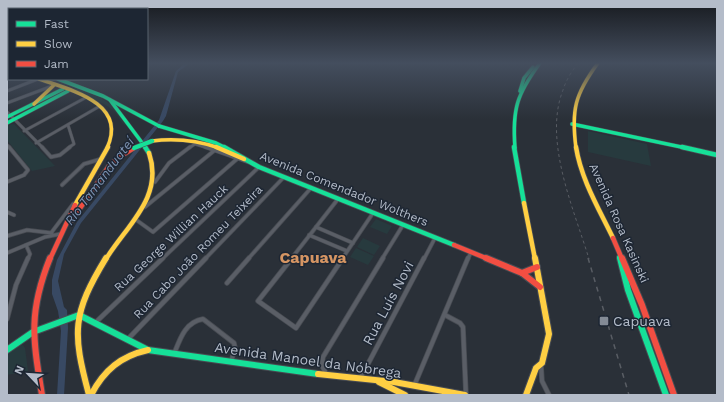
<svg xmlns="http://www.w3.org/2000/svg" width="724" height="402" viewBox="0 0 724 402" font-family="'Work Sans',sans-serif">
	<rect width="100%" height="100%" fill="#2a3038"/>
	<g fill="#273a3e">
		<path d="M71 88C96 91 116 104 127 126 120 124 119 115 113 110 100 100 82 95 67 89Z"/>
		<path d="M14 124 55 166 32 171 7 140V125Z"/>
		<path d="M588 131 647 144 651 166 588 152Z"/>
		<path d="M376 219 392 226 387 234 370 227Z"/>
		<path d="M363 238 380 246 374 255 357 247Z"/>
		<path d="M356 248 374 256 368 265 350 257Z"/>
		<path d="M23 345 25 348 28 371 7 375V353L17 346Z"/>
	</g>
	<path fill="#384963" d="M190 63 178 72 166 116 163 121 81 223 64 254 58 281 64 307 67 310 68 328 64 395H57L61 331 58 311 52 294V280L57 260 77 222 159 120 176 71 184 64Z"/>
	<g fill="none" stroke-linecap="round" stroke-linejoin="round">
		<g stroke="#484c53" stroke-width="3.5">
			<g id="street-far2">
				<path d="M7 78H9"/>
				<path d="M7 91 38 79"/>
				<path d="M7 103 52 86"/>
				<path d="M7 112 43 148"/>
				<path d="M68 125 74 144 68 148"/>
				<path d="M24 131 85 98"/>
				<path d="M36 143 100 106"/>
				<path d="M7 145 10 148"/>
				<path d="M189 148 195 144 208 148"/>
			</g>
		</g>
		<g stroke="#484c53" stroke-width="4.5">
			<g id="street-far1">
				<path d="M42 147 51 157 60 155 70 147"/>
				<path d="M205 147 248 162"/>
				<path d="M7 182 24 175 28 170 9 147"/>
				<path d="M155 182 169 163 190 147"/>
				<path d="M62 185 84 164 101 159"/>
				<path d="M145 207 215 150"/>
				<path d="M7 212 14 215"/>
				<path d="M135 219 153 232 237 159"/>
				<path d="M316 227 353 243"/>
				<path d="M51 233 73 204"/>
				<path d="M309 235 347 251"/>
				<path d="M7 236 27 230 52 233"/>
				<path d="M26 245 30 254 28 259"/>
				<path d="M7 253 45 237 60 234"/>
				<path d="M162 259 259 167"/>
				<path d="M205 259 284 177"/>
				<path d="M248 259 311 188"/>
				<path d="M291 259 338 199"/>
				<path d="M342 259 373 213"/>
				<path d="M382 259 403 225"/>
				<path d="M424 259 435 238"/>
				<path d="M468 259 471 252"/>
			</g>
		</g>
		<g stroke="#484c53" stroke-width="5.5">
			<g id="street">
				<path d="M292 258 258 301 296 328 343 258"/>
				<path d="M227 283 249 258"/>
				<path d="M445 315 460 323 463 327 466 395"/>
				<path d="M7 319 16 285 28 258"/>
				<path d="M96 322 163 258"/>
				<path d="M127 340 206 258"/>
				<path d="M174 354C180 339 185 322 203 319L234 343 235 348 231 362"/>
				<path d="M541 365 542 381 549 395"/>
				<path d="M327 375 322 366 323 357 383 258"/>
				<path d="M360 379 424 258"/>
				<path d="M414 386 468 258"/>
			</g>
		</g>
		<g stroke="#484c53" stroke-width="4.5">
			<g id="fast-far2">
				<path d="M7 66 9 67"/>
				<path d="M58 79 103 96 159 126"/>
				<path d="M520 91 524 78 533 67"/>
				<path d="M110 100 146 148"/>
				<path d="M7 117 63 89"/>
				<path d="M7 123 68 91"/>
				<path d="M572 124 686 148"/>
				<path d="M159 126 216 143 226 148"/>
				<path d="M515 148C512 109 517 94 540 63"/>
			</g>
		</g>
		<g stroke="#484c53" stroke-width="6">
			<g id="fast-far1">
				<path d="M145 147 149 153"/>
				<path d="M224 147 259 167 454 245"/>
				<path d="M514 147 524 203"/>
				<path d="M682 147 717 155"/>
				<path d="M620 256 621 259"/>
			</g>
		</g>
		<g stroke="#484c53" stroke-width="8">
			<g id="fast">
				<path d="M620 258 628 290 666 395"/>
				<path d="M7 350 33 332 79 315 148 350 318 374"/>
			</g>
		</g>
		<g stroke="#484c53" stroke-width="4.5">
			<g id="slow-far2">
				<path d="M39 79C71 90 128 103 107 148"/>
				<path d="M34 104 54 85"/>
				<path d="M152 141C176 138 196 140 219 148"/>
				<path d="M576 148C571 110 575 94 598 63"/>
			</g>
		</g>
		<g stroke="#484c53" stroke-width="6">
			<g id="slow-far1">
				<path d="M216 147 244 159"/>
				<path d="M576 147C581 179 599 209 613 238"/>
				<path d="M524 203 535 259"/>
				<path d="M75 205 108 147"/>
				<path d="M106 259C127 225 164 197 149 153"/>
			</g>
		</g>
		<g stroke="#484c53" stroke-width="8">
			<g id="slow">
				<path d="M318 374 394 382 465 395"/>
				<path d="M379 382 405 395"/>
				<path d="M89 395C72 332 72 314 106 258"/>
				<path d="M91 395C104 370 121 356 148 350"/>
				<path d="M526 395 536 368 542 363 549 334 535 258"/>
			</g>
		</g>
		<g stroke="#484c53" stroke-width="6">
			<g id="jam-far1">
				<path d="M72 220 109 166 119 157 134 148"/>
				<path d="M613 238 622 259"/>
				<path d="M454 245 488 259"/>
				<path d="M50 259 75 205"/>
			</g>
		</g>
		<g stroke="#484c53" stroke-width="8">
			<g id="jam">
				<path d="M486 258 522 273 540 287"/>
				<path d="M622 258 642 305 674 395"/>
				<path d="M522 273 537 267"/>
				<path d="M42 395C33 339 28 313 50 258"/>
			</g>
		</g>
		<use href="#street-far2" stroke="#5a5e66" stroke-width="2.5"/>
		<use href="#street-far1" stroke="#5a5e66" stroke-width="3"/>
		<use href="#street" stroke="#5a5e66" stroke-width="4"/>
		<use href="#fast-far2" stroke="#16e098" stroke-width="3.5"/>
		<use href="#fast-far1" stroke="#16e098" stroke-width="4.5"/>
		<use href="#fast" stroke="#16e098" stroke-width="6"/>
		<use href="#slow-far2" stroke="#ffcf43" stroke-width="3.5"/>
		<use href="#slow-far1" stroke="#ffcf43" stroke-width="4.5"/>
		<use href="#slow" stroke="#ffcf43" stroke-width="6"/>
		<use href="#jam-far1" stroke="#f24e42" stroke-width="4.5"/>
		<use href="#jam" stroke="#f24e42" stroke-width="6"/>
		<path stroke="#595d64" stroke-width="1" stroke-dasharray="3 3" stroke-linecap="butt" d="M578 63C572 71 566 80 563 90 543 141 574 209 589 259"/>
		<path stroke="#595d64" stroke-width="1.5" stroke-dasharray="5 5" stroke-linecap="butt" d="M588 258 629 395"/>
		<g stroke="#474c53" stroke-width="5.5" stroke-linecap="butt">
			<path id="fast-bridge" d="M134 148 152 141"/>
		</g>
		<use href="#fast-bridge" stroke="#16e098" stroke-width="4.5"/>
	</g>
	<linearGradient id="sky" x2="0" y2="1"><stop stop-color="#171a1f"/><stop offset="0.53" stop-color="#444e5e"/><stop offset="1" stop-color="#444e5e" stop-opacity="0"/></linearGradient>
	<rect width="724" height="119" fill="url(#sky)"/>
	<rect fill="#848b96" stroke="#1d2633" stroke-width="1.5" x="599" y="316" width="10" height="10" rx="2"/>
	<g text-anchor="middle" stroke-width="3" stroke-linejoin="round" paint-order="stroke">
		<g font-size="12" fill="#b4bcc9" stroke="#1d2633">
			<text transform="translate(344 189) rotate(22)" y="4">Avenida Comendador Wolthers</text>
			<text transform="translate(619 223) rotate(66)" y="4">Avenida Rosa Kasinski</text>
			<text transform="translate(171 238) rotate(-43)" y="4">Rua George Willian Hauck</text>
			<text transform="translate(198 252) rotate(-46)" y="4">Rua Cabo João Romeu Teixeira</text>
		</g>
		<g font-size="13" font-style="italic" fill="#7c92b1" stroke="#1d2633">
			<text transform="translate(99 181) rotate(-53)" y="5">Rio Tamanduateí</text>
		</g>
		<g font-size="14" fill="#b4bcc9" stroke="#1d2633">
			<text transform="translate(388 303) rotate(-62)" y="5">Rua Luís Novi</text>
			<text transform="translate(308 360) rotate(8)" y="5">Avenida Manoel da Nóbrega</text>
		</g>
		<g font-size="14" fill="#b4bcc9" stroke="#1d2633" text-anchor="start">
			<text x="613" y="326">Capuava</text>
		</g>
		<g font-size="16" font-weight="bold" fill="#d59563" stroke="#1d2633">
			<text x="313" y="263">Capuava</text>
		</g>
	</g>
	<rect width="724" height="402" fill="none" stroke="#b4bcc9" stroke-width="16"/>
	<rect x="8" y="8" width="140" height="72" fill="#1d2633" stroke="#59626f"/>
	<rect x="16" y="21" width="20" height="6" fill="#16e098" stroke="#59626f"/>
	<text x="44" y="28" font-size="12" fill="#b4bcc9">Fast</text>
	<rect x="16" y="41" width="20" height="6" fill="#ffcf43" stroke="#59626f"/>
	<text x="44" y="48" font-size="12" fill="#b4bcc9">Slow</text>
	<rect x="16" y="61" width="20" height="6" fill="#f24e42" stroke="#59626f"/>
	<text x="44" y="68" font-size="12" fill="#b4bcc9">Jam</text>
	<g transform="translate(28 374) rotate(295)" stroke="#1d2633" stroke-width="3" paint-order="stroke">
	<path d="M0-3L7 15L0 10L-7 15Z" fill="#b4bcc9"/>
	<text y="-6" font-size="11" font-weight="bold" text-anchor="middle" fill="#b4bcc9">N</text>
	</g>
</svg>
